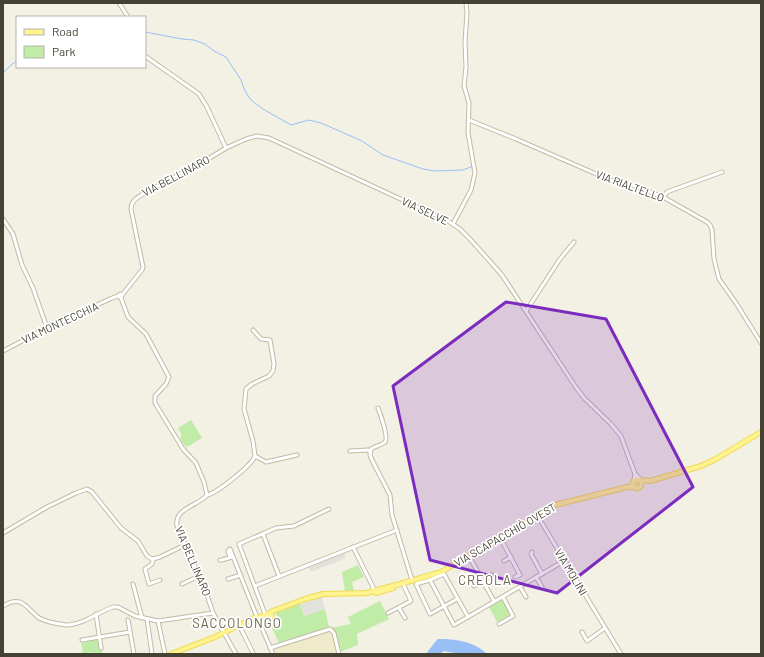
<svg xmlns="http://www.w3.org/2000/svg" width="764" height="657" viewBox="0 0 764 657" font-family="Barlow,sans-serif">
	<rect width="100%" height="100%" fill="#f3f1e3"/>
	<path fill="#eeeacb" d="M328 631 332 632 338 654H277L274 648 299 641 302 639Z"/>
	<g fill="#c1eca7">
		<path d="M191 420 202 438 187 447C184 445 181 442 180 437L182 436 178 428Z"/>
		<path d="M358 565 364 577 352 582 354 591H345L342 572Z"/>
		<path d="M502 599 511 614 497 622 489 607Z"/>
		<path d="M380 601 389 619 357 634 358 645 340 652 331 628 351 624 348 617Z"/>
		<path d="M300 603 304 616 325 609 329 627 279 643 270 624H272L273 627 281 625 280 621 281 619H277L276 612Z"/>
		<path d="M98 639 103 654H93L92 652 83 654 81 643 87 642V641Z"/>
	</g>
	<g fill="#e3e1dc">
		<path d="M344 553 346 558 311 572 309 567Z"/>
		<path d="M322 597 325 609 304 616 301 604Z"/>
	</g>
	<path fill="#98c0f7" d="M438 639C455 639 474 641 487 654H459L444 651 440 654H426L435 642Z"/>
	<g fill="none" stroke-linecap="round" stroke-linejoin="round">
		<g stroke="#98c0f7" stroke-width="1">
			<path d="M145 32 182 39 194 40 205 44 214 51 226 57 241 80 245 91 251 100 263 109 291 125 309 120 321 123 362 141 383 155 423 169 435 171 463 170 473 166"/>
			<path d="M3 73 11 65 17 61"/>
		</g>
		<g stroke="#bfbba5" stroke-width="5">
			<g id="minor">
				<path d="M119 3 128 17"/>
				<path d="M145 56 199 94 207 107 226 148"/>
				<path d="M469 120 516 139 610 180 630 184 663 197 707 222 710 225 712 230 714 259 719 279 736 303 761 343"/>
				<path d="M663 197 667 192 722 172"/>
				<path d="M3 219 13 234 22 265 33 288 47 328"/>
				<path d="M453 224 471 190 475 173 468 133 469 103 464 86 466 67 465 42 467 13 466 3"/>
				<path d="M122 295 142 270 143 267 131 209C131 201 137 198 143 194L208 159 226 148 246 139 257 136 269 138 448 221 460 229 470 239 502 275 575 386 584 398 610 423 621 436 635 474 640 479"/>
				<path d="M121 298 128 317 146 334 169 377 166 384 155 396V403L183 449 196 463 204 482 207 495C198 506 174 508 177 526L206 592 213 613 236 654"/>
				<path d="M526 311 560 259 574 242"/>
				<path d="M3 351 47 328 112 298 118 296 121 298 122 295 120 294 118 296"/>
				<path d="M378 408C380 413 389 438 385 442 382 445 375 446 371 449L370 455 372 460 390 495 392 515 412 580"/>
				<path d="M350 451 368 450 370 452"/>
				<path d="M255 456 266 462 297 455"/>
				<path d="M634 480 635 474"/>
				<path d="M207 495C217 493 251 466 255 456L253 441 244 409 246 389 252 384 269 376 273 371 274 364 270 340 261 339 253 330"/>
				<path d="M537 515 621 654"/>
				<path d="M3 533 47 507 76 493 87 489 92 492 121 528 138 541 147 556 150 558 153 559 160 557 185 545"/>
				<path d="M263 534 279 576"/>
				<path d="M500 537 520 575 515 577"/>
				<path d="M353 547 373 587V591"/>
				<path d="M532 552 531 554 542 574"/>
				<path d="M469 556 494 601"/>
				<path d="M230 557 228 551 230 549 257 617"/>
				<path d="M153 559 152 564 145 569 149 584 160 580"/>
				<path d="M220 560H222L232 557"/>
				<path d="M504 561 511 557"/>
				<path d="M536 577 542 587"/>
				<path d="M228 579 241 575"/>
				<path d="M430 580 454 625 564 561"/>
				<path d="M133 584 142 618"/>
				<path d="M182 584 199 576"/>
				<path d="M255 586 397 530"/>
				<path d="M474 586 492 575"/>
				<path d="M520 587 526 597"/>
				<path d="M457 599 430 614 416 584 430 580 444 574 468 617"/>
				<path d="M3 606C22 594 26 608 39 618 46 622 59 624 66 625 83 625 98 612 113 607H118L135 616 158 621 213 613"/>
				<path d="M399 608 405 618"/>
				<path d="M388 613 411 601 403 584"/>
				<path d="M96 614 101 648"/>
				<path d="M265 614 239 544 276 528 294 526 329 509"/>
				<path d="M147 619 152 654"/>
				<path d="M128 620 134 654"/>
				<path d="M158 621 165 654"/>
				<path d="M261 623V626L273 654"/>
				<path d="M499 624 513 616 503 597"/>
				<path d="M239 625 253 653"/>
				<path d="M582 632 587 641 605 628"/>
				<path d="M82 640 130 632"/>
				<path d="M270 648 330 629 334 633 339 654"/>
			</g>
		</g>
		<g stroke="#eedb56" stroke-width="6">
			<g id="major">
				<circle cx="637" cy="484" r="4.5"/>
				<path d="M640 480 650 481 701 466 716 459 761 432"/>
				<path d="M366 593 400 584 441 572 555 505 627 487H635"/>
				<path d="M376 593 393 588"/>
				<path d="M270 613 273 611 305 599 323 594 368 593"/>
				<path d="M270 613 272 617 271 620 264 623 261 622 259 619 260 617Z"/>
				<path d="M171 654 215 637 256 617 259 618"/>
			</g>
		</g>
		<use href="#minor" stroke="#fff" stroke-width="3"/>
		<use href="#major" stroke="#fff390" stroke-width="4"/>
	</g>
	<path fill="#7b2cbf" fill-opacity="0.2" stroke="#7b2cbf" stroke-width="3" stroke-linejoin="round" d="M506 302 606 319 693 487 557 593 430 560 393 386Z"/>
	<g text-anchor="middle" stroke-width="3.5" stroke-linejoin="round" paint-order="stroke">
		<g font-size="11" fill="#454133" stroke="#fff">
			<text transform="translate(176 176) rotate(-28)" y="4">VIA BELLINARO</text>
			<text transform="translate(630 186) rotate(20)" y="4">VIA RIALTELLO</text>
			<text transform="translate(425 211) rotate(25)" y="4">VIA SELVE</text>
			<text transform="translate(60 323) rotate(-25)" y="4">VIA MONTECCHIA</text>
			<text transform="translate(505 535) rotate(-30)" y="4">VIA SCAPACCHIÒ OVEST</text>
			<text transform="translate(193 561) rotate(67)" y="4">VIA BELLINARO</text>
			<text transform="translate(571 572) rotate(59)" y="4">VIA MOLINI</text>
		</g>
		<g font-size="13" letter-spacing="1" fill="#696249" stroke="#fff">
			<text x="485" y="585">CREOLA</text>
			<text x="237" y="628">SACCOLONGO</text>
		</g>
	</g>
	<rect width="764" height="657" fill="none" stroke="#454133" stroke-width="8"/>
	<rect x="16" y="16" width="130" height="52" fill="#ffffff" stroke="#b5b3ad"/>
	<rect x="24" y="29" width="20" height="6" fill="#fff390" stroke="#b5b3ad"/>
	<text x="52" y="36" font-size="12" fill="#454133">Road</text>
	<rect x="24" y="46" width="20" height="12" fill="#c1eca7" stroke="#b5b3ad"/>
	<text x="52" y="56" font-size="12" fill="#454133">Park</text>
</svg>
